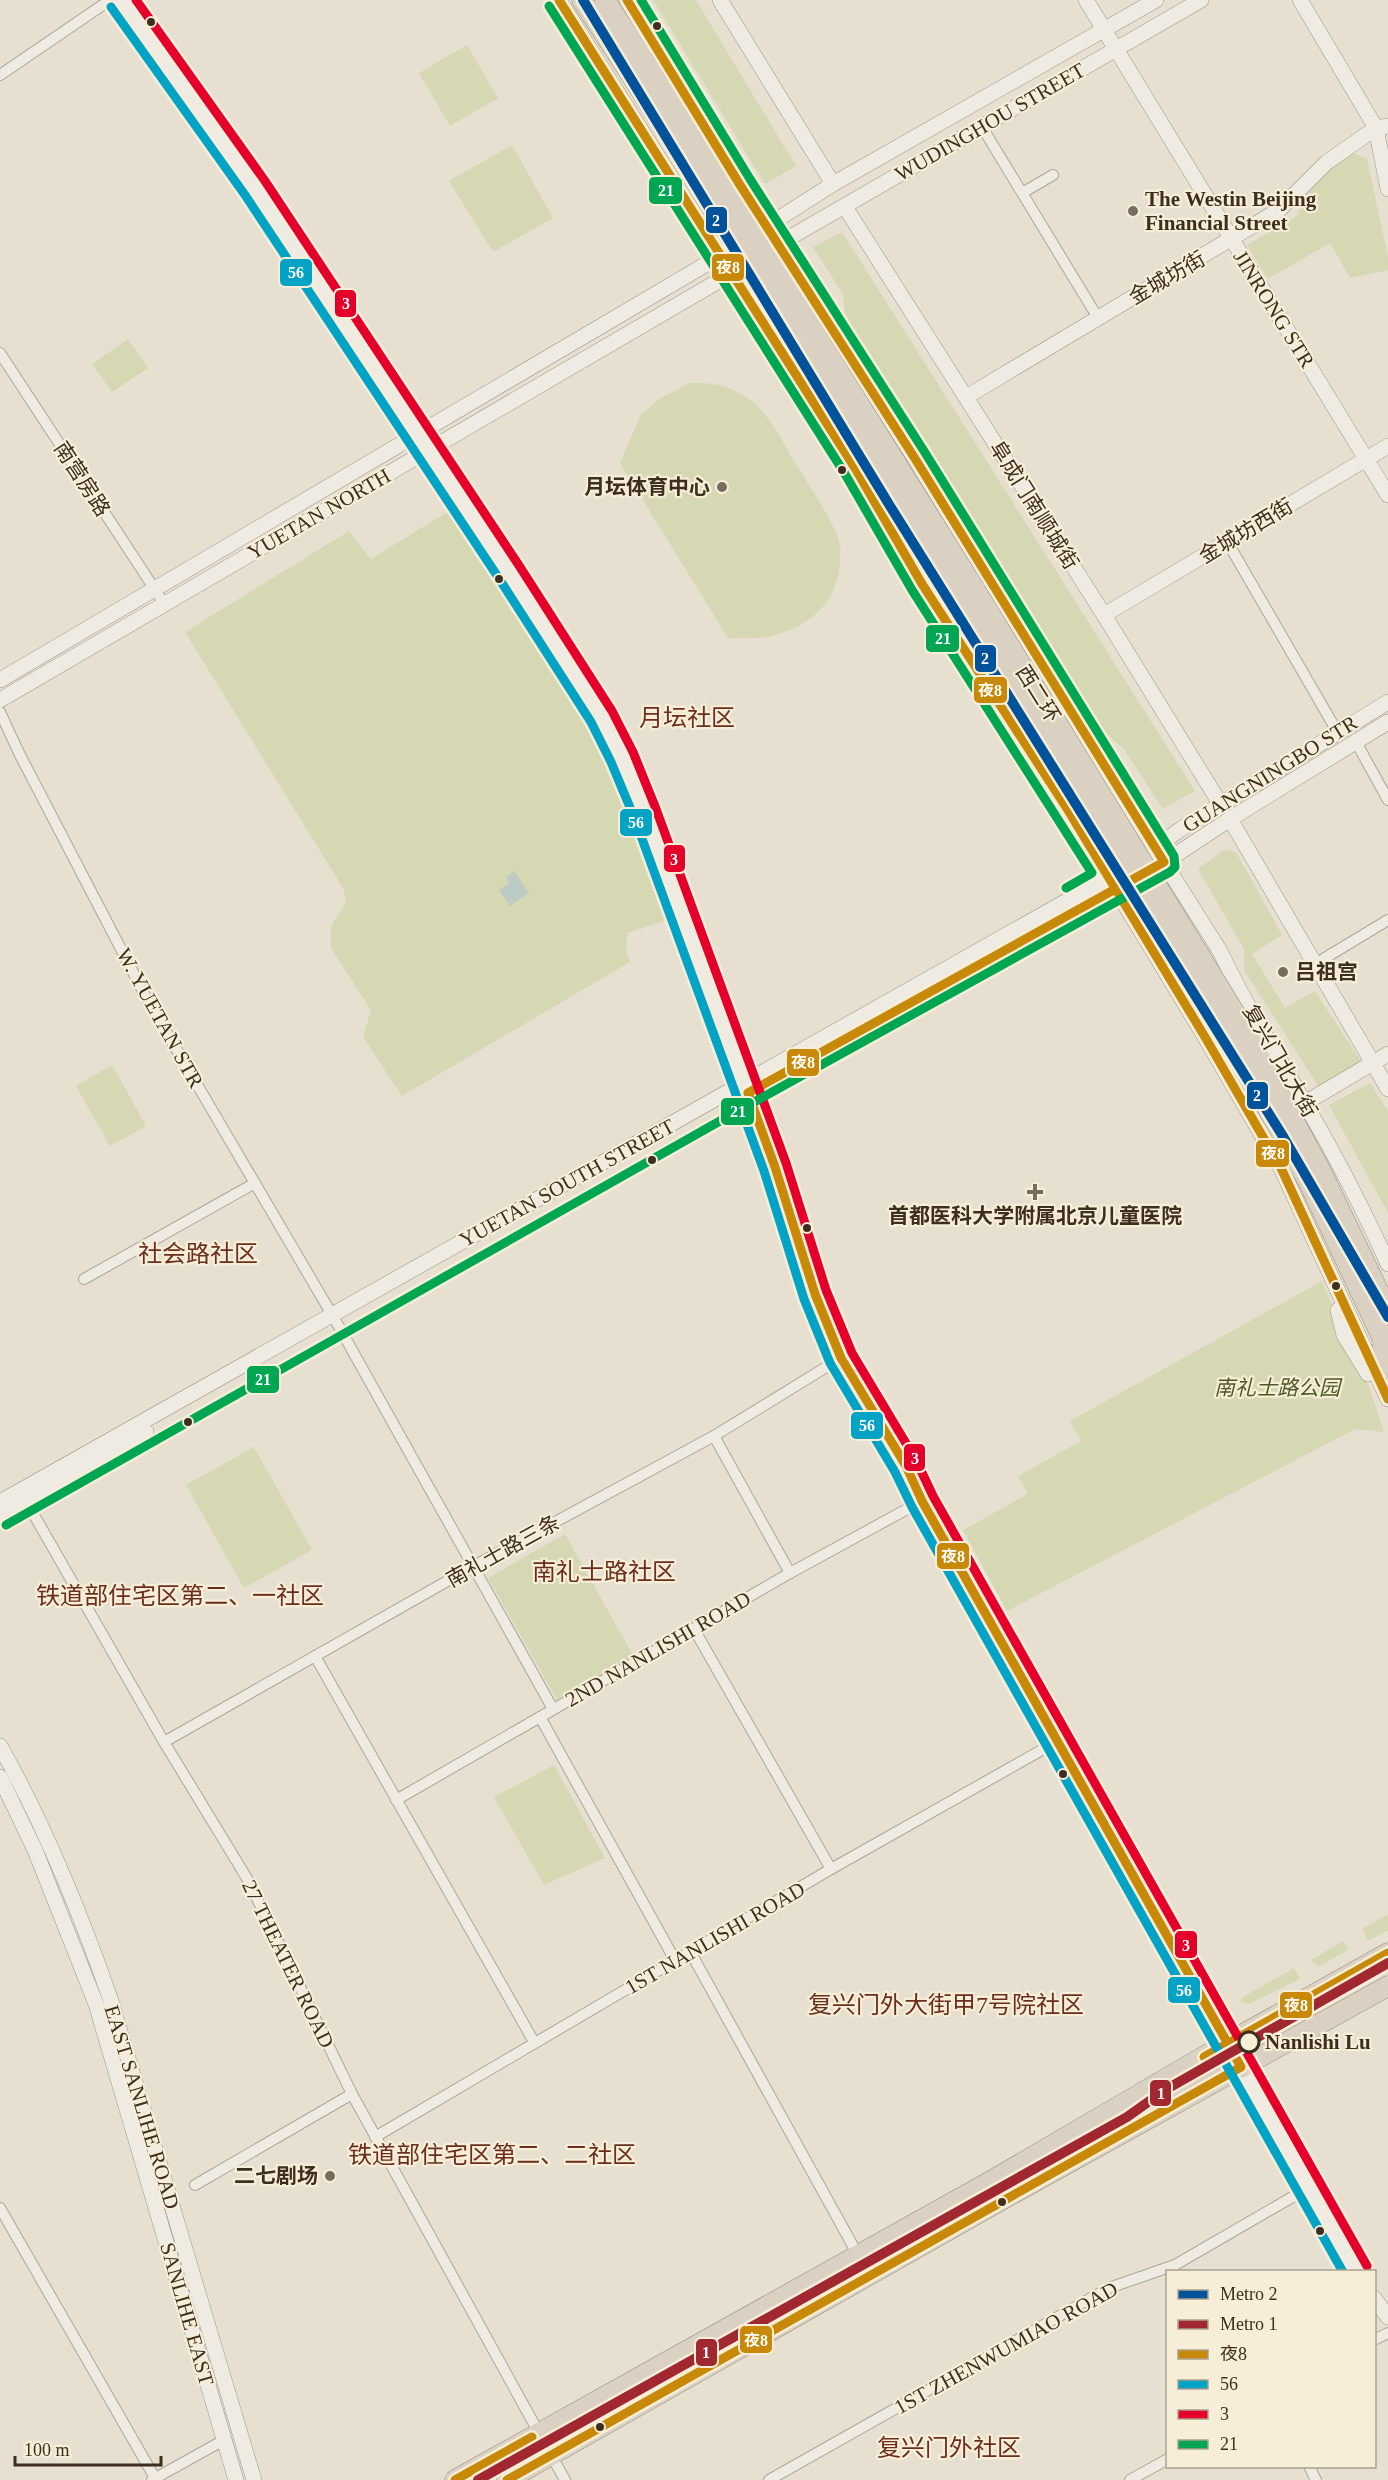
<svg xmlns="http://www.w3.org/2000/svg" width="1388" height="2480" viewBox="0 0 1388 2480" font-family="'Times New Roman','Noto Sans SC',serif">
	<rect width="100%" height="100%" fill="#e7e0d1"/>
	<g fill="#d6d7b3">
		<path d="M653 0H696L796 166 765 184Z"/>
		<path d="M467 45 498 98 450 126 419 73Z"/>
		<path d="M512 145 553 218 493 252 449 181Z"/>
		<path d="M1353 153 1367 158 1388 258V270L1350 278 1330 243 1268 279 1247 245 1297 216 1304 197 1337 163Z"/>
		<path d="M842 232 1195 791 1163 809 1124 749 1088 717 847 333 843 294 813 247Z"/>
		<path d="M128 339 148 368 112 392 92 364Z"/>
		<path d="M690 383C714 383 726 384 746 397 768 410 784 445 797 466 807 482 839 530 840 546 844 597 813 629 765 637 753 639 740 638 728 638L620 463 641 414 661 398Z"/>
		<path d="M449 511 600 730 646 829 664 921 627 933 626 951 630 962 402 1096 363 1037 371 1010 331 948V927L346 901 343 888 185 632 349 531 371 559Z"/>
		<path d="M1224 850 1236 852 1282 935 1252 954 1285 1008 1315 991 1362 1063 1320 1089 1244 970V949L1198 869Z"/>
		<path d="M112 1065 146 1126 110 1146 76 1086Z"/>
		<path d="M1370 1083 1388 1111V1213L1329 1105Z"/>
		<path d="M1322 1281 1370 1389 1384 1432 1355 1429 1007 1611 963 1530 1028 1494 1018 1476 1081 1441 1070 1421Z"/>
		<path d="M254 1447 312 1550 244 1588 186 1485Z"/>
		<path d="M565 1534 634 1657 557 1700 488 1578Z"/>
		<path d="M554 1765 605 1858 544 1885 494 1797Z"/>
		<path d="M1388 1914V1930L1368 1941 1362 1929Z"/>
		<path d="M1343 1941 1348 1950 1318 1967 1311 1960Z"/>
		<path d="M1294 1968 1300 1979 1249 2004 1241 2002 1243 1997Z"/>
	</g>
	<path fill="#bcccc2" d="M514 871 529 893 510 906 499 890 509 883 506 877Z"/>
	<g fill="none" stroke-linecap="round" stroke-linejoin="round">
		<g stroke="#ada599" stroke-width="12">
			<g id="street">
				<path d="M0 75 110 0"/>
				<path d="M982 127 1098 318"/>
				<path d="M1022 193 1053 175"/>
				<path d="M0 353 165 605"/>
				<path d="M1228 543 1338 733"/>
				<path d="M0 712 20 755 147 999 338 1325 553 1709"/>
				<path d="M1356 742 1388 800"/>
				<path d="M1315 964 1388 920"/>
				<path d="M84 1279 255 1183"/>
				<path d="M714 1436 790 1573"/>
				<path d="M26 1501 164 1742 248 1880 352 2094 539 2433"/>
				<path d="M694 1629 831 1869"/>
				<path d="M315 1656 534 2042"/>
				<path d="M540 1717 676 1962"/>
				<path d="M164 1742 472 1567 714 1436 841 1358"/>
				<path d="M396 1800 790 1573 922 1501"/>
				<path d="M691 1953 858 2255"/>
				<path d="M375 2137 831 1869 1056 1742"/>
				<path d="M195 2185 352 2094"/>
				<path d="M0 2208 155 2478"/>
				<path d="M1374 2340 1388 2333"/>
				<path d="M551 2455 565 2480"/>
				<path d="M1309 2466 1316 2480"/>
				<path d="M152 2480 224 2440"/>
				<path d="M769 2480 1109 2288 1175 2265 1308 2188"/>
				<path d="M1130 2480 1168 2459"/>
			</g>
		</g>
		<g stroke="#9c958a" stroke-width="16">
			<g id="secondary">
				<path d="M121 0 255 188 510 573 601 716 622 757 645 813 775 1167 815 1294 841 1358 906 1466 922 1501 1227 2043 1256 2090 1308 2188 1357 2272"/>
				<path d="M559 0 855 468 922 584 1066 807 1205 1037 1281 1168 1388 1399"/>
				<path d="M627 0 740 185 914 457 1112 780 1220 951C1244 1003 1275 1051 1303 1100 1334 1153 1363 1208 1388 1264"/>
				<path d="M720 0 833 184"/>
				<path d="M1086 0 1388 495"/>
				<path d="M1300 0 1376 128 1388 189"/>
				<path d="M845 207 1104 615 1221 805"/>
				<path d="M770 249 1201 0"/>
				<path d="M966 397 1279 210 1327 162 1376 128 1388 126"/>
				<path d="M1104 615 1388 446"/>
				<path d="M0 680 720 256 833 184 1156 0"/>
				<path d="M0 700 739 269"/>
				<path d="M1230 819 1388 1089"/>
				<path d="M768 1082 965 974 1177 854 1230 819 1388 722"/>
				<path d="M1305 1103 1388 1054"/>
				<path d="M1338 1310 1344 1335 1368 1374"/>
				<path d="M0 1502 1134 863 1181 829 1388 702"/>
				<path d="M0 1515 146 1432"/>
				<path d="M0 1746C45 1826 80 1912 110 1998L254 2480"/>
				<path d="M0 1777 35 1850 96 2004 236 2480"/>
				<path d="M1374 2298 1388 2317"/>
			</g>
		</g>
		<g stroke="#928b80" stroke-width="21">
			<g id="highway">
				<path d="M582 0 629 72"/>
				<path d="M605 0 643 59"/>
				<path d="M1238 1018 1321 1171 1388 1311"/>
				<path d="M1223 1028 1309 1183 1388 1350"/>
				<path d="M1384 1341 1380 1359 1388 1377"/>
				<path d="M455 2480 991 2181 1227 2043 1388 1953"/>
				<path d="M507 2480 1005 2198 1388 1986"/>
			</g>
		</g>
		<use href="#street" stroke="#efebe3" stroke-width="10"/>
		<use href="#secondary" stroke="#efebe3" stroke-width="15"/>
		<use href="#highway" stroke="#dad1c2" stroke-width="20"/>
		<g stroke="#928b80" stroke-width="21" stroke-linecap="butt">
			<g id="highway-bridge">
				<path d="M643 59 971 583 1238 1018"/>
				<path d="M629 72 958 592 1223 1028"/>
			</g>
		</g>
		<use href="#highway-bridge" stroke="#dad1c2" stroke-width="20"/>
		<g stroke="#f7eed8" stroke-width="14">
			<g id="bus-1">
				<path d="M559 0 855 468 922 584 1066 807 1205 1037 1281 1168 1388 1399"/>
				<path d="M1204 2057 1388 1953"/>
				<path d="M455 2480 532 2437"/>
				<path d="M507 2480 1241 2067 922 1501 906 1466 841 1358 815 1294 775 1167 748 1093 1164 862 914 457 740 185 627 0"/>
			</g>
		</g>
		<g stroke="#f7eed8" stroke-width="14">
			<path id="bus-2" d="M111 7 245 195 500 580 591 722 611 762 634 817 764 1171 804 1299 830 1363 895 1472 912 1507 1343 2272"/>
		</g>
		<g stroke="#f7eed8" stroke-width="14">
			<path id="bus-3" d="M136 0 265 181 520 567 612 711 633 752 656 809 786 1163 826 1290 852 1353 916 1460 933 1496 1367 2266"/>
		</g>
		<g stroke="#f7eed8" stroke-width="14">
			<g id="bus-4">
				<path d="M549 6 845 474 912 590 1092 873 1066 888"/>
				<path d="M6 1525 727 1117 1170 872 1175 867 1174 856 924 451 750 179 641 0"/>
			</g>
		</g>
		<use href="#bus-1" stroke="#c88808" stroke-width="9"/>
		<use href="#bus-2" stroke="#03a3c5" stroke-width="9"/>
		<use href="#bus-3" stroke="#e4002b" stroke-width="9"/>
		<use href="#bus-4" stroke="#00a651" stroke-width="9"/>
		<g stroke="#f7eed8" stroke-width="15">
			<path id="metro-1" d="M583 0 890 506 1284 1138 1388 1317"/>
		</g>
		<g stroke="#f7eed8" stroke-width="15">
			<path id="metro-2" d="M478 2480 1127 2117 1165 2090 1388 1963"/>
		</g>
		<use href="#metro-1" stroke="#00529b" stroke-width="10"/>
		<use href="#metro-2" stroke="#a12830" stroke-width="10"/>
	</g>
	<g fill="#3d2e20" stroke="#f7eed8" stroke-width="2">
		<circle cx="151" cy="22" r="5"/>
		<circle cx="657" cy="26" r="5"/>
		<circle cx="842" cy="470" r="5"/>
		<circle cx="499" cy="579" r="5"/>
		<circle cx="652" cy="1160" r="5"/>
		<circle cx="807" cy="1228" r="5"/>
		<circle cx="1336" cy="1286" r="5"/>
		<circle cx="188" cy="1422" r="5"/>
		<circle cx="1063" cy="1774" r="5"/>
		<circle cx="1002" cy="2202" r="5"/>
		<circle cx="1320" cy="2231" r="5"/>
		<circle cx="600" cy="2427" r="5"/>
	</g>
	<g fill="#786c5e" stroke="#f7eed8" stroke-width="2">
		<circle cx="1133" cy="211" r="6"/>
		<circle cx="722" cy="487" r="6"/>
		<circle cx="1283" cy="972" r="6"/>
		<path d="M1032 1183h6v6h6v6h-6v6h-6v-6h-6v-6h6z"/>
		<circle cx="330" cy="2176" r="6"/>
	</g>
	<circle fill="#f7eed8" stroke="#3d2e20" stroke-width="3" cx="1249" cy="2042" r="10"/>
	<g text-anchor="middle" stroke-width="4.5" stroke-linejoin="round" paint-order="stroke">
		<g font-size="21" fill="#3d2e20" stroke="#f7eed8">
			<text transform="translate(990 122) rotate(-30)" y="7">WUDINGHOU STREET</text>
			<text transform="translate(1167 278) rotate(-30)" y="7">金城坊街</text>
			<text transform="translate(1274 309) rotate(58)" y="7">JINRONG STR</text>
			<text transform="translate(82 479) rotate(57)" y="7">南营房路</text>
			<text transform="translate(1034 505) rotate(58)" y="7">阜成门南顺城街</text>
			<text transform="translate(319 514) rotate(-30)" y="7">YUETAN NORTH</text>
			<text transform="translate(1246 531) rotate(-31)" y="7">金城坊西街</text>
			<text transform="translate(1038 694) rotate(58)" y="7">西二环</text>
			<text transform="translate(1270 774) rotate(-32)" y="7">GUANGNINGBO STR</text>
			<text transform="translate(160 1018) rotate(61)" y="7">W. YUETAN STR</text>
			<text transform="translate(1280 1061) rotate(60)" y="7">复兴门北大街</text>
			<text transform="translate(567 1183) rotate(-29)" y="7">YUETAN SOUTH STREET</text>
			<text transform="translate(503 1551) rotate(-29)" y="7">南礼士路三条</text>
			<text transform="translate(658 1649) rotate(-30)" y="7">2ND NANLISHI ROAD</text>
			<text transform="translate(715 1938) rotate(-30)" y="7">1ST NANLISHI ROAD</text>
			<text transform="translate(288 1964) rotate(64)" y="7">27 THEATER ROAD</text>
			<text transform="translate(142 2107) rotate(73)" y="7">EAST SANLIHE ROAD</text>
			<text transform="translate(187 2314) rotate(74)" y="7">SANLIHE EAST</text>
			<text transform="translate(1006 2348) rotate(-29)" y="7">1ST ZHENWUMIAO ROAD</text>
		</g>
		<g font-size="21" font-weight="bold" fill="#3d2e20" stroke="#f7eed8" text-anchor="start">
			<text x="1145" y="206">The Westin Beijing<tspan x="1145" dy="24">Financial Street</tspan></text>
			<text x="710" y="494" text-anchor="end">月坛体育中心</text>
			<text x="1295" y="979">吕祖宫</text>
			<text x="1035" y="1223" text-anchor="middle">首都医科大学附属北京儿童医院</text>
			<text x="318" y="2183" text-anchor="end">二七剧场</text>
		</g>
		<g font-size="21" font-style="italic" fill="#4d5a26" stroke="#f7eed8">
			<text x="1277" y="1395">南礼士路公园</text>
		</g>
		<g font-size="21" font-weight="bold" fill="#3d2e20" stroke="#f7eed8" text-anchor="start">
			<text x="1265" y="2049">Nanlishi Lu</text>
		</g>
		<g font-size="24" fill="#6b2e1e" stroke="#f7eed8">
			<text x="687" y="726">月坛社区</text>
			<text x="198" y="1262">社会路社区</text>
			<text x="604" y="1580">南礼士路社区</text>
			<text x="180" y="1604">铁道部住宅区第二、一社区</text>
			<text x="946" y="2013">复兴门外大街甲7号院社区</text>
			<text x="492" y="2163">铁道部住宅区第二、二社区</text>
			<text x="949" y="2456">复兴门外社区</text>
		</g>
	</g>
	<g stroke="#f7eed8" stroke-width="2">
		<rect x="648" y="176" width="35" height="29" rx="6" fill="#00a651"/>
		<rect x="705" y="206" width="23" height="28" rx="6" fill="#00529b"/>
		<rect x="711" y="253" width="34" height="29" rx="6" fill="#c88808"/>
		<rect x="279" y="258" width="34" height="29" rx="6" fill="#03a3c5"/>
		<rect x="334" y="289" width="23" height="29" rx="6" fill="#e4002b"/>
		<rect x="925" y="624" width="35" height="29" rx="6" fill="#00a651"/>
		<rect x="974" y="644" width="23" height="29" rx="6" fill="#00529b"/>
		<rect x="973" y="676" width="35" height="28" rx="6" fill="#c88808"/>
		<rect x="619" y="808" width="34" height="29" rx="6" fill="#03a3c5"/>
		<rect x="663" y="844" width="23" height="29" rx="6" fill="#e4002b"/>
		<rect x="786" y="1048" width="34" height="29" rx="6" fill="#c88808"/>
		<rect x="1246" y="1081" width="23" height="29" rx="6" fill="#00529b"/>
		<rect x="720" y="1097" width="35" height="29" rx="6" fill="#00a651"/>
		<rect x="1255" y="1139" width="35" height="29" rx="6" fill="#c88808"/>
		<rect x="246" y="1365" width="34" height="29" rx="6" fill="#00a651"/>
		<rect x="850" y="1411" width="34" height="29" rx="6" fill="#03a3c5"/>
		<rect x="903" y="1443" width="23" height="29" rx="6" fill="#e4002b"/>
		<rect x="936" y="1542" width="34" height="28" rx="6" fill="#c88808"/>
		<rect x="1174" y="1930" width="24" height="29" rx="6" fill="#e4002b"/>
		<rect x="1167" y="1976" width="34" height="28" rx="6" fill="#03a3c5"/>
		<rect x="1279" y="1991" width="34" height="28" rx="6" fill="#c88808"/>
		<rect x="1149" y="2079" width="23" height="28" rx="6" fill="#a12830"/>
		<rect x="739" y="2325" width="34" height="29" rx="6" fill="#c88808"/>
		<rect x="695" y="2338" width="23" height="29" rx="6" fill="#a12830"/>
	</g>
	<g font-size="16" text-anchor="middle" font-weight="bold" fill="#fff">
		<text x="666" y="196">21</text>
		<text x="716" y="226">2</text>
		<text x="728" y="273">夜8</text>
		<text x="296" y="278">56</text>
		<text x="346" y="309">3</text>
		<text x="943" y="644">21</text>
		<text x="985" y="664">2</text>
		<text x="990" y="696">夜8</text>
		<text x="636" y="828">56</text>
		<text x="674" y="865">3</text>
		<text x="803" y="1068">夜8</text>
		<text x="1257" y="1101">2</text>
		<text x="738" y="1117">21</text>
		<text x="1273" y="1159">夜8</text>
		<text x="263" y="1385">21</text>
		<text x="867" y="1431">56</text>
		<text x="915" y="1464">3</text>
		<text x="953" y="1562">夜8</text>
		<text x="1186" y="1951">3</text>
		<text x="1184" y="1996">56</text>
		<text x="1296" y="2011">夜8</text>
		<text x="1161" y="2099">1</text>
		<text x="756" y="2346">夜8</text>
		<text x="706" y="2358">1</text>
	</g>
	<rect x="1166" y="2270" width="210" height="198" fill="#f7eed8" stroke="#ada18e" stroke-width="1.5"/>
	<rect x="1178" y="2290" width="30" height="9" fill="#00529b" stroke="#ada18e" stroke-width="1.5"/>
	<text x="1220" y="2300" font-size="18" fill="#3d2e20">Metro 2</text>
	<rect x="1178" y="2320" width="30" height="9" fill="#a12830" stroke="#ada18e" stroke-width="1.5"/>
	<text x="1220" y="2330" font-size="18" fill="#3d2e20">Metro 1</text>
	<rect x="1178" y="2350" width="30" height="9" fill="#c88808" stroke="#ada18e" stroke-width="1.5"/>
	<text x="1220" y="2360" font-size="18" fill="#3d2e20">夜8</text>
	<rect x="1178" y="2380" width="30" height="9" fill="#03a3c5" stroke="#ada18e" stroke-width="1.5"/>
	<text x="1220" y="2390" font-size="18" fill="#3d2e20">56</text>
	<rect x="1178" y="2410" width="30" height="9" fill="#e4002b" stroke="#ada18e" stroke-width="1.5"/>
	<text x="1220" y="2420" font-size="18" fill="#3d2e20">3</text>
	<rect x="1178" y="2440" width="30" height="9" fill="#00a651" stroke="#ada18e" stroke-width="1.5"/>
	<text x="1220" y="2450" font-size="18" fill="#3d2e20">21</text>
	<path d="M15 2456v9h146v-9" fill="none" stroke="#3d2e20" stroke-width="3"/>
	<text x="24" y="2456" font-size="18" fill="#3d2e20" stroke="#f7eed8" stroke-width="4.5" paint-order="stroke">100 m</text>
</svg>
